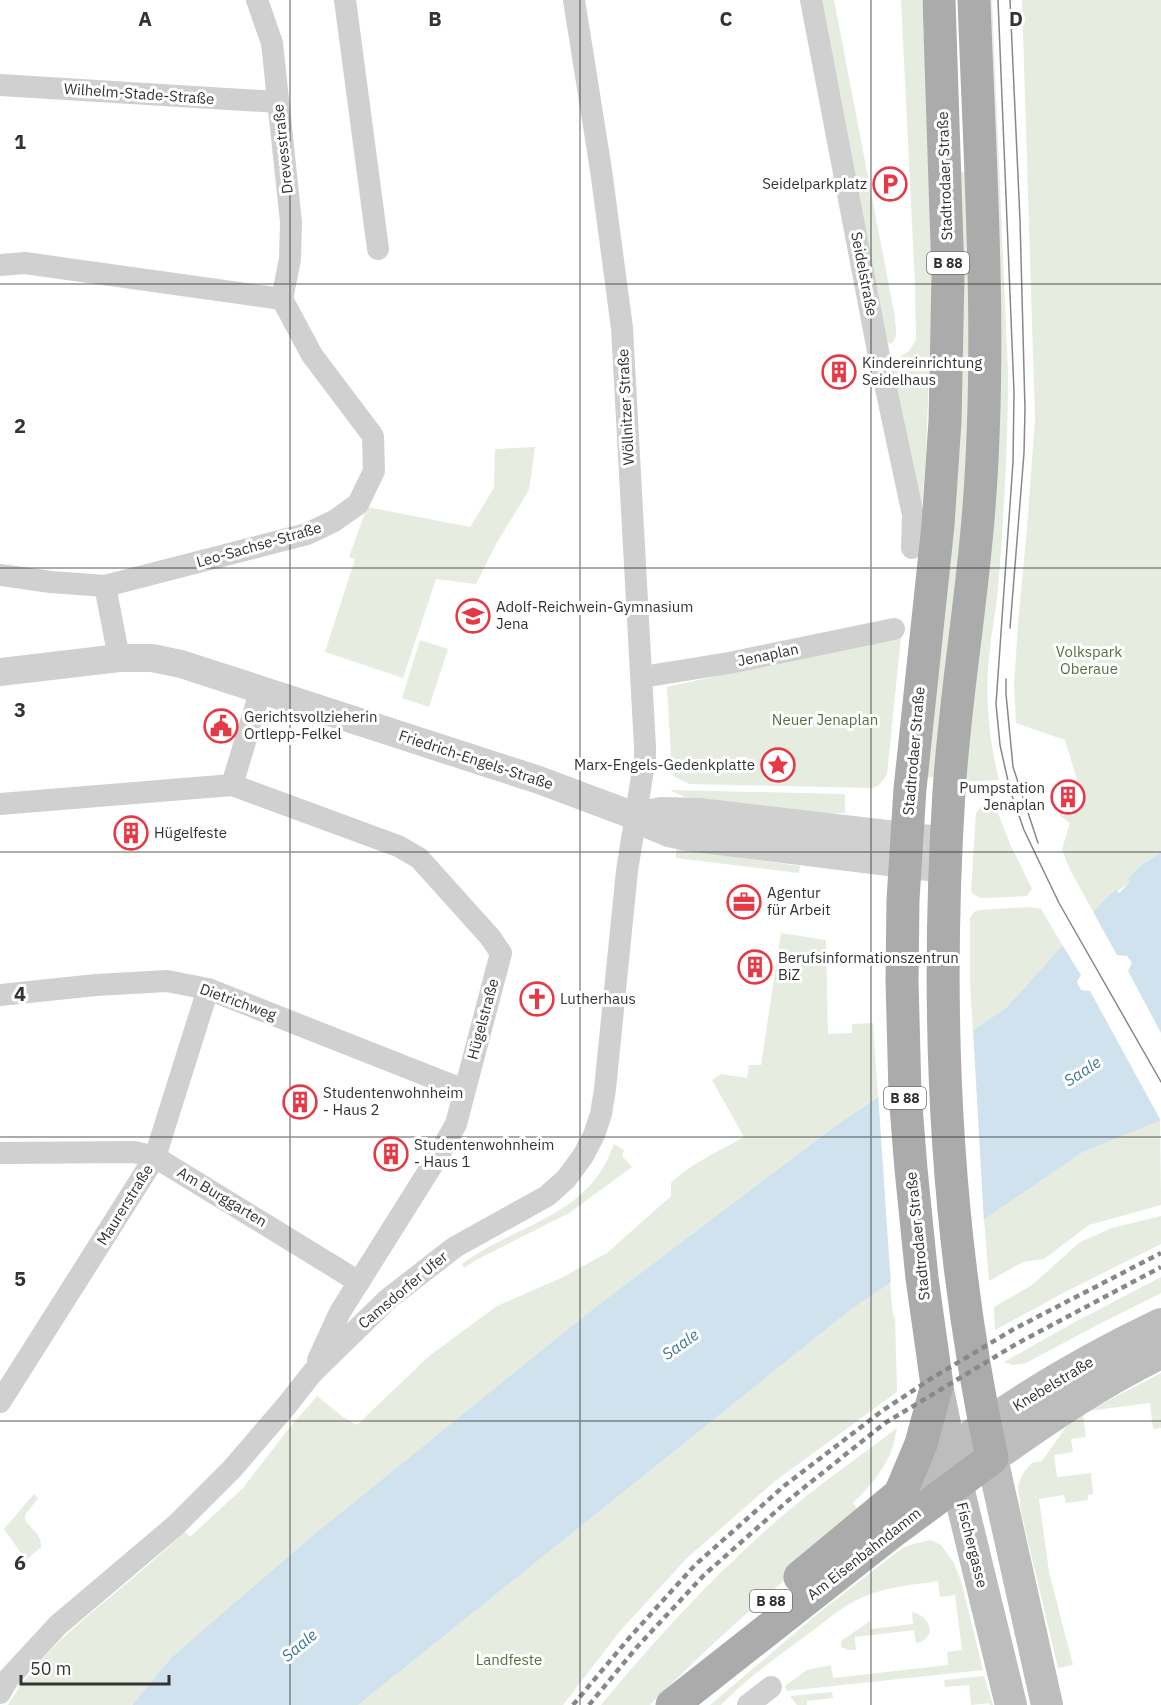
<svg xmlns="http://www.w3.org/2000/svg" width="1161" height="1705" viewBox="0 0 1161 1705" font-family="'IBM Plex Sans',sans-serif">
	<rect width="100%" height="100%" fill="#fff"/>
	<g fill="#e6ecdf">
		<path d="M819 0H834L895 317C895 326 899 337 891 344L887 342Z"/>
		<path d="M901 0H922L928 117 932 294 926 454 921 521 889 364 909 351 916 340 915 284Z"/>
		<path d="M983 0H992L1008 373C1008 445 1004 517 998 589 996 612 991 634 989 657 985 697 989 741 999 780L962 782Z"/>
		<path d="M1022 0H1161V852L1140 866 1131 882 1104 900 1094 913 1070 870 1062 849 1070 823 1060 816 1058 809 1083 800 1065 740 1016 723 1014 685 1018 624 1027 528 1035 419Z"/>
		<path d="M955 172H967L971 325 968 464 935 777 921 778Z"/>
		<path d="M535 447 529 490 496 544 476 584 436 579 403 678 325 652 355 559 349 557 367 507 470 527 494 488 495 449Z"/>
		<path d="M901 636 887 775 878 786 873 788 689 784 675 777 672 773 667 687Z"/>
		<path d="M420 640 448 649 429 707 402 698Z"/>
		<path d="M670 790 845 794V813L819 814 684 797Z"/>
		<path d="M986 804 992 805 996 808 1010 844 1032 889 1027 896 981 898 973 894 971 891 976 813 981 806Z"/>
		<path d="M676 849 800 866 799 873 676 858Z"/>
		<path d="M1029 907 1041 909 1063 946 1006 1008 973 1032 970 983V918L974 912 978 910Z"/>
		<path d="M781 933 826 940 828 1034 852 1033V1024L873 1023 878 1096 834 1127 593 1309 171 1658 132 1705H8C38 1653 88 1616 133 1578 151 1563 168 1547 185 1532L190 1537 243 1488 286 1432 317 1396 343 1417 357 1425 429 1356 497 1306 561 1278 607 1253 671 1196V1183C692 1163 719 1151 744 1137L712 1080 721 1074 747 1078 749 1065H761Z"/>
		<path d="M1160 1120 1161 1205 1089 1225 1044 1259 1023 1262 989 1281 984 1219 1083 1152Z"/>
		<path d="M614 1144 624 1150 622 1156 632 1167 569 1213 476 1260 464 1268 462 1264C516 1223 588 1219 614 1144Z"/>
		<path d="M1161 1216V1244L1067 1291 995 1330 994 1307 1032 1285 1080 1242 1112 1228Z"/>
		<path d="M1161 1277V1293L1103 1322 1026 1363 1013 1365 1004 1362 1073 1323Z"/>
		<path d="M890 1283 893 1316 895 1317 897 1392 775 1481 686 1559 620 1631 563 1705H358L849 1311Z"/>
		<path d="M1161 1373V1428L1153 1429 1150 1403 1088 1411Z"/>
		<path d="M1083 1414 1086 1437 1071 1439 1073 1452 1054 1455 1057 1477 1091 1473 1093 1494 1088 1495V1500L1066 1503 1064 1495 1039 1499 1049 1572 1073 1665 1058 1668 1021 1512 1018 1486 1022 1475 1028 1467 1032 1463 1042 1461 1066 1427Z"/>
		<path d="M897 1428C895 1436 894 1445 891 1452 883 1471 868 1489 853 1503L863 1516C788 1575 717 1637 650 1705H601C656 1638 715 1574 781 1517 817 1486 859 1457 897 1428Z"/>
		<path d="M34 1494 38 1498 25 1515 26 1522C33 1530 42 1536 41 1547L26 1560 4 1529Z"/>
		<path d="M930 1540 941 1545 954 1563 961 1581 983 1670 787 1691 785 1686 807 1670 831 1665 833 1678 948 1665 947 1652 962 1650 955 1595 940 1597 938 1581C912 1585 885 1587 861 1598 843 1606 827 1620 811 1632 781 1654 747 1678 721 1705H710L815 1616 893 1555 906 1546Z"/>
		<path d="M912 1612C931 1616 938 1639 916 1643L914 1630 855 1637 856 1650H848L841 1647V1641L870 1621 871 1629 913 1624Z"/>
		<path d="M984 1676 993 1705H990L989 1703 971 1705 969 1685 945 1687 944 1680Z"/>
		<path d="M832 1692 833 1698 807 1701V1705H797L790 1696Z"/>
	</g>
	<path fill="#cfe2ee" d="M1161 852V1120L1083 1152 849 1311 358 1705H132L171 1658 310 1538 593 1309 834 1127 1006 1008 1104 900 1116 890 1119 893 1130 882 1128 879 1140 866Z"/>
	<g fill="#fff">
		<path d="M1092 910 1117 955 1127 956 1132 963 1128 971 1161 1033V1121L1090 991 1081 990 1077 982 1081 975 1061 943Z"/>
		<path d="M973 1029 984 1223 891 1286 878 1093Z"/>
	</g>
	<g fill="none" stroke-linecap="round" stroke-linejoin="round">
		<g stroke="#d0d0d0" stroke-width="22">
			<path d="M257 0 272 43 291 222 290 259 282 299"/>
			<path d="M345 0 378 249"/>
			<path d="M811 0 878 351 913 515 912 548"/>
			<path d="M0 85 278 102"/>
			<path d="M0 265 25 263 282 299 312 355 373 436 374 471 358 504 334 521 307 534 105 586 119 658"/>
			<path d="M0 575 51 582 105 586"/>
			<path d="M642 677 729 663 894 629"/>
			<path d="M232 785 261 689"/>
			<path d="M0 804 232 785 398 846 419 858 490 937 501 953 456 1124 438 1156 340 1312 318 1360"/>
			<path d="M0 995 96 985 167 981 208 989 464 1090"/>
			<path d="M0 1153 134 1152 155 1157 359 1282"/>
			<path d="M0 1402 155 1157 208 989"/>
			<path d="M0 1693 8 1679 58 1625 176 1525 232 1469 287 1405 313 1372 388 1299 455 1247 547 1196 566 1179 583 1156 594 1135 601 1114 605 1089 627 871 645 757V747L622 328 601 170 574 0"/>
			<path d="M748 1705 771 1687"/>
		</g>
		<g stroke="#d0d0d0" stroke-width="28">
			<path d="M0 672 119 658H152L181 664 539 780 635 816 650 825 669 833 687 837 945 869"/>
			<path d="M635 816 661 811 699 812 947 841"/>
		</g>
		<g stroke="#bdbdbd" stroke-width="32">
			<path d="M937 1385 957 1483 1011 1705"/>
			<path d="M900 1494C928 1471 956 1446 986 1425 1041 1386 1100 1353 1161 1324"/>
			<path d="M1047 1705 992 1458C1047 1419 1101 1382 1161 1353"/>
		</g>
		<g stroke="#ababab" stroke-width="33">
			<path d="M800 1577 900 1494 921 1444 937 1385 922 1278 911 1169 905 1094 902 980 903 900 910 789 938 525 945 421 948 276 939 0"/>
			<path d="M672 1705 888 1535 992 1458C945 1240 935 1014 949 792 955 697 972 602 979 507 992 339 980 168 974 0"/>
		</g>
		<g stroke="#888" stroke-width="1.5">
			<path d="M998 0 1014 392 1013 462 996 704 1000 745 1010 790 1024 830 1059 903 1161 1082"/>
			<path d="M1010 628 1024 453 1025 409 1020 220 1010 0"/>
			<path d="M1006 679V694L1013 767 1038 843"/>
		</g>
		<g stroke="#888" stroke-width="4.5" stroke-dasharray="6 4.5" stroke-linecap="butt">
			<path d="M573 1705 630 1637 695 1565 784 1486 882 1411 932 1378 1014 1329 1161 1253"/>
			<path d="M589 1705 637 1647 704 1575 791 1498 885 1423 1018 1343 1161 1267"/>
		</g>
	</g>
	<path fill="none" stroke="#333" stroke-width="1.5" stroke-opacity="0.55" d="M290 0V1705M580 0V1705M871 0V1705M0 284H1161M0 568H1161M0 852H1161M0 1137H1161M0 1421H1161"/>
	<defs>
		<g id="parking-ring" transform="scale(1.725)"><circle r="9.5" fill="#fff" stroke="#e63946" stroke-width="1.5"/><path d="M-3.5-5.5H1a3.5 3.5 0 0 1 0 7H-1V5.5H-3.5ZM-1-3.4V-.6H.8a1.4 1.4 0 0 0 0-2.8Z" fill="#e63946"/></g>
		<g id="building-ring" transform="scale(1.725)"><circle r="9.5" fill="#fff" stroke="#e63946" stroke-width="1.5"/><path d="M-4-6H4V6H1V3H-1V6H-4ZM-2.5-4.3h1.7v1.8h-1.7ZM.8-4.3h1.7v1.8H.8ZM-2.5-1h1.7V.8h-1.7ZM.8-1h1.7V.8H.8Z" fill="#e63946"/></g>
		<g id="school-ring" transform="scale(1.725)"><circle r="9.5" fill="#fff" stroke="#e63946" stroke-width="1.5"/><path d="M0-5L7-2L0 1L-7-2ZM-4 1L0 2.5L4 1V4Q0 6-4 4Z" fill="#e63946"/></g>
		<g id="civic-ring" transform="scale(1.725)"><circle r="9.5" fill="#fff" stroke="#e63946" stroke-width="1.5"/><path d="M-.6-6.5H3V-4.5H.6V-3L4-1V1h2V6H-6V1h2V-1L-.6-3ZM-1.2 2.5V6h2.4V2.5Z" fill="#e63946"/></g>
		<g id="sight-ring" transform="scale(1.725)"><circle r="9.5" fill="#fff" stroke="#e63946" stroke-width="1.5"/><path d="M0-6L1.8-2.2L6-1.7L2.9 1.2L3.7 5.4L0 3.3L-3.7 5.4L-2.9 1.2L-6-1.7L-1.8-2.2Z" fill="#e63946"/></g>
		<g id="office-ring" transform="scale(1.725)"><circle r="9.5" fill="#fff" stroke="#e63946" stroke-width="1.5"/><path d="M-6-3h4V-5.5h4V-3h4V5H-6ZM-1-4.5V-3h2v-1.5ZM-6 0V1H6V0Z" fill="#e63946"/></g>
		<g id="church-ring" transform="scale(1.725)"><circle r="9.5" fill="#fff" stroke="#e63946" stroke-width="1.5"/><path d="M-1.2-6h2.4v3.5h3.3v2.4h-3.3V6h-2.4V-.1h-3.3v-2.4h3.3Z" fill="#e63946"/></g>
	</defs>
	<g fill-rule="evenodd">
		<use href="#parking-ring" x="890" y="184"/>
		<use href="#building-ring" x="839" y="372"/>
		<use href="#school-ring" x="473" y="616"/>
		<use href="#civic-ring" x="221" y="726"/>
		<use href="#sight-ring" x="778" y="765"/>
		<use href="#building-ring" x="1068" y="797"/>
		<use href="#building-ring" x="131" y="833"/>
		<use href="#office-ring" x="744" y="902"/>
		<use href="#building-ring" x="755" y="967"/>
		<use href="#church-ring" x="537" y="999"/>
		<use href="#building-ring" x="300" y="1102"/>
		<use href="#building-ring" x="391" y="1154"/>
	</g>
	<g text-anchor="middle" stroke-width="6" stroke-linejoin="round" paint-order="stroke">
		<g fill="#fff" stroke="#707070" stroke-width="1.5">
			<rect x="927" y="252" width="42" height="22" rx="4.5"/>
			<rect x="884" y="1087" width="42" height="22" rx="4.5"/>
			<rect x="750" y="1590" width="42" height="22" rx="4.5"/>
		</g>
		<g font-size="14" font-weight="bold" fill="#333">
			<text x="948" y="268">B 88</text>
			<text x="905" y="1103">B 88</text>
			<text x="771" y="1606">B 88</text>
		</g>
		<g font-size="15" fill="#333" stroke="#fff">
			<text transform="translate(139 94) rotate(4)" y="5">Wilhelm-Stade-Straße</text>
			<text transform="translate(283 149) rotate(-96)" y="5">Drevesstraße</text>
			<text transform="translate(945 176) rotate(-92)" y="5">Stadtrodaer Straße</text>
			<text transform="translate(864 274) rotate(79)" y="5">Seidelstraße</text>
			<text transform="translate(626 407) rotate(-93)" y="5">Wöllnitzer Straße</text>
			<text transform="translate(259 545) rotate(-16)" y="5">Leo-Sachse-Straße</text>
			<text transform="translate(768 655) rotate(-12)" y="5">Jenaplan</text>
			<text transform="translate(914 751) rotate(-85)" y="5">Stadtrodaer Straße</text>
			<text transform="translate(476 760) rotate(18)" y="5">Friedrich-Engels-Straße</text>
			<text transform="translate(238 1002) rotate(20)" y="5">Dietrichweg</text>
			<text transform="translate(483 1019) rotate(-75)" y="5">Hügelstraße</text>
			<text transform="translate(222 1197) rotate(31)" y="5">Am Burggarten</text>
			<text transform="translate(125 1205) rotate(-58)" y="5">Maurerstraße</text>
			<text transform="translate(918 1236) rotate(-96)" y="5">Stadtrodaer Straße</text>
			<text transform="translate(403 1290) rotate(-40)" y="5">Camsdorfer Ufer</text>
			<text transform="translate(1053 1384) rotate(-31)" y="5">Knebelstraße</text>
			<text transform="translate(972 1545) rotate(76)" y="5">Fischergasse</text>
			<text transform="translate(864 1554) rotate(-38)" y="5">Am Eisenbahndamm</text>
		</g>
		<g font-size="15" fill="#333" stroke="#fff" text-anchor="start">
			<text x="867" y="189" text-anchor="end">Seidelparkplatz</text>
			<text x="862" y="368">Kindereinrichtung<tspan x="862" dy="17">Seidelhaus</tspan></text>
			<text x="496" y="612">Adolf-Reichwein-Gymnasium<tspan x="496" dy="17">Jena</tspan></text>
			<text x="244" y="722">Gerichtsvollzieherin<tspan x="244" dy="17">Ortlepp-Felkel</tspan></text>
			<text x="755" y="770" text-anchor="end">Marx-Engels-Gedenkplatte</text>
			<text x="1045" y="793" text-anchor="end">Pumpstation<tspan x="1045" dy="17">Jenaplan</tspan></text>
			<text x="154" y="838">Hügelfeste</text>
			<text x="767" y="898">Agentur<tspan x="767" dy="17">für Arbeit</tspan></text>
			<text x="778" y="963">Berufsinformationszentrun<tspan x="778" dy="17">BiZ</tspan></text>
			<text x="560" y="1004">Lutherhaus</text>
			<text x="323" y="1098">Studentenwohnheim<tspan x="323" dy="17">- Haus 2</tspan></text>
			<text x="414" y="1150">Studentenwohnheim<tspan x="414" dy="17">- Haus 1</tspan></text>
		</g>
		<g font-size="15" fill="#56703f" stroke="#fff">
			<text x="1089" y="657">Volkspark<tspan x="1089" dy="17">Oberaue</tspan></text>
			<text x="825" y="725">Neuer Jenaplan</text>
			<text x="509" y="1665">Landfeste</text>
		</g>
		<g font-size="16" font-style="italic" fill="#3f7597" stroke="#fff">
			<text transform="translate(1082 1071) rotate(-33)" y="6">Saale</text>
			<text transform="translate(680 1344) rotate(-35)" y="6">Saale</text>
			<text transform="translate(299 1645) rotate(-40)" y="6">Saale</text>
		</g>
	</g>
	<g font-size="20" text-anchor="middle" font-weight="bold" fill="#333" stroke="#fff" stroke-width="6" stroke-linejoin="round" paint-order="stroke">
		<text x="145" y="26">A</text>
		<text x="435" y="26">B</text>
		<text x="726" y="26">C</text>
		<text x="1016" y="26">D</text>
		<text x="20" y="149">1</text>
		<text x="20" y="433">2</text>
		<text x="20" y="717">3</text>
		<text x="20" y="1001">4</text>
		<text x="20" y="1286">5</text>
		<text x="20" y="1570">6</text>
	</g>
	<path d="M21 1675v9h148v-9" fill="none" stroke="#333333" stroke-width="3"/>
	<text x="30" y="1675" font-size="18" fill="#333333" stroke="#ffffff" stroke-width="4.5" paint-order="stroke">50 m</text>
</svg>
